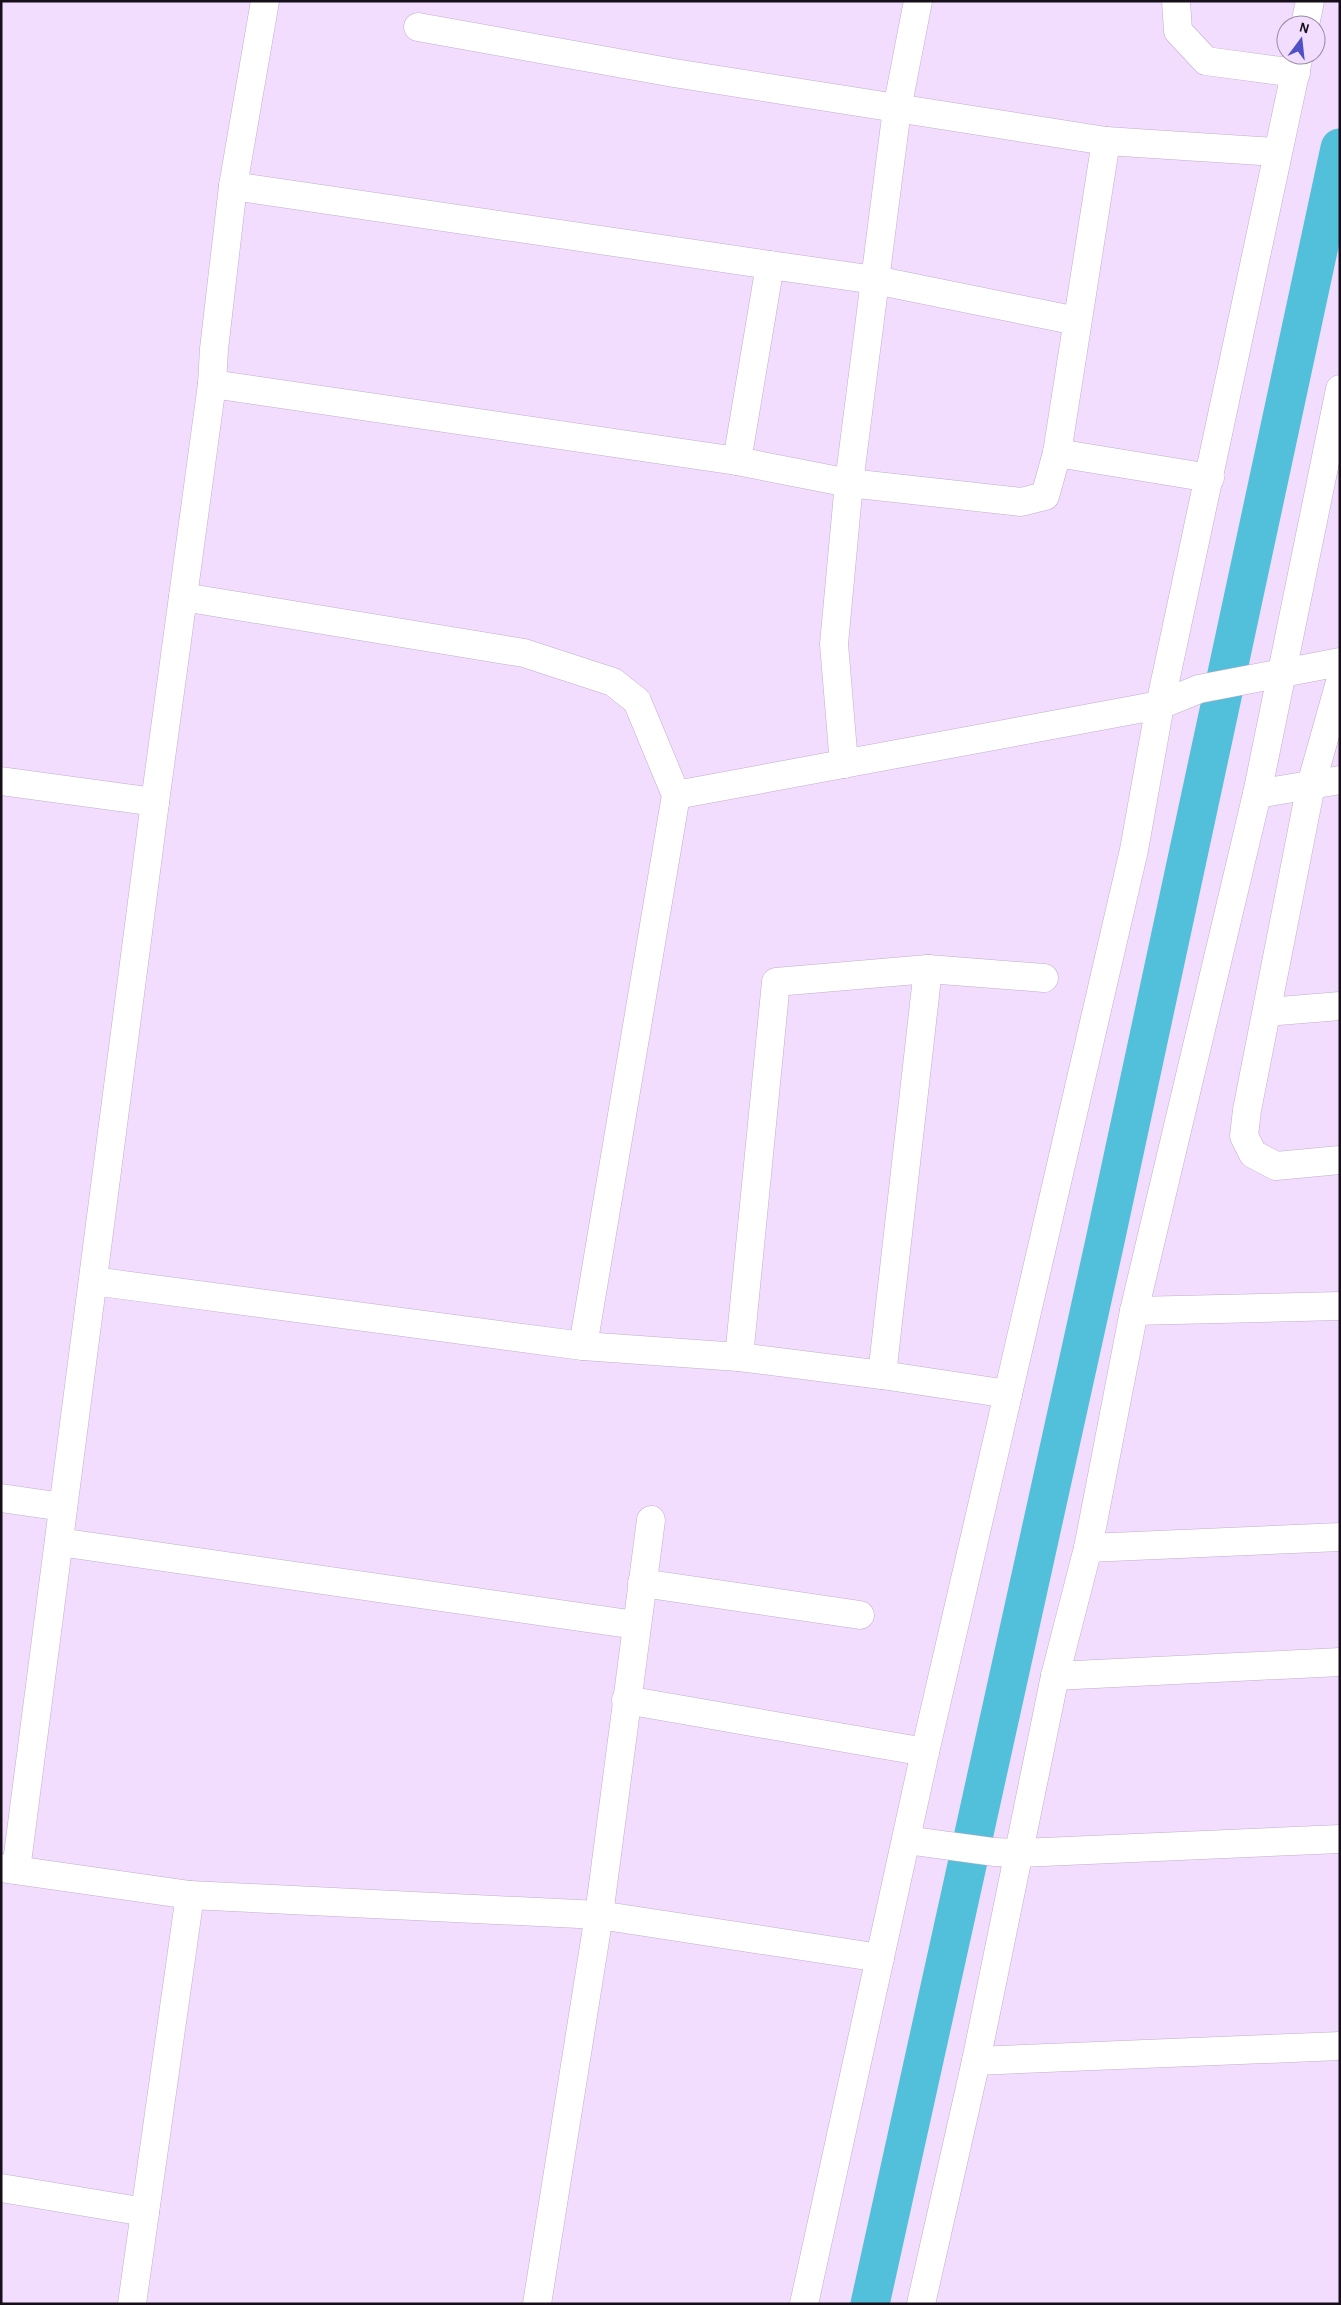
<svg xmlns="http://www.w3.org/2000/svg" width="1341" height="2305" viewBox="0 0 1341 2305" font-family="'Alegreya Sans',sans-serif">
	<rect width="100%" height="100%" fill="#f3ddfe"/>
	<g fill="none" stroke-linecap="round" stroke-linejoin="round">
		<path stroke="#52c0da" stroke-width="39" d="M870 2304 1105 1241 1340 148"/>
		<g stroke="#c2adcc" stroke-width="29">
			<g id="street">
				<path d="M1176 1 1178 31 1206 61 1296 73"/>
				<path d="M418 27 674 73 1106 141 1277 152"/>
				<path d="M1106 141 1057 453 1210 478"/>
				<path d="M233 186 770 265"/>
				<path d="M212 384 737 461 849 483 1021 502 1045 496 1057 453"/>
				<path d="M737 461 770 265 875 280 1077 321"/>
				<path d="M183 597 524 653 613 682 637 701 676 795 583 1346"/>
				<path d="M1340 682 1311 785 1247 1110 1244 1136 1253 1154 1276 1166 1340 1160"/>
				<path d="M844 764 834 644 849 483 897 109 918 1"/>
				<path d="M1 781 155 802"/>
				<path d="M1257 794 1340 780"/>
				<path d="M676 795 1160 705 1199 689 1340 662"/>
				<path d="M1267 1012 1340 1006"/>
				<path d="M93 1281 583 1346 739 1357 882 1375 1008 1394"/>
				<path d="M1134 1311 1340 1306"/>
				<path d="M739 1357 776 982 928 969 1044 978"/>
				<path d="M882 1375 928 969"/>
				<path d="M1 1498 63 1507"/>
				<path d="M59 1542 636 1625"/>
				<path d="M1088 1548 1340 1537"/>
				<path d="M642 1583 860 1615"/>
				<path d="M1055 1676 1340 1662"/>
				<path d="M626 1700 925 1752"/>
				<path d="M906 1840 994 1852 1020 1853 1340 1839"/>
				<path d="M1 1868 190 1895 599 1915 880 1958"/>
				<path d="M16 1870 155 802 212 384 214 349 233 186 265 1"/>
				<path d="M976 2061 1340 2046"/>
				<path d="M1 2188 145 2212"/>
				<path d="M132 2304 190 1895"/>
				<path d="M537 2304 599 1915 651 1520"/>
				<path d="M921 2304 976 2061 1055 1676 1088 1548 1134 1311 1257 794 1340 389"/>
			</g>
		</g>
		<g stroke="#c2adcc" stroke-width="29">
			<g id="secondary">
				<path d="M1305 25 1310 1"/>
				<path d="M804 2304 925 1752 1134 850 1160 705 1299 55"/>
			</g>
		</g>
		<use href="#street" stroke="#fff" stroke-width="28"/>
		<use href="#secondary" stroke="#fff" stroke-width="28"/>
	</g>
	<rect width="1341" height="2305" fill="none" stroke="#160f1a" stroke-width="5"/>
	<g transform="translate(1301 40) rotate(15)"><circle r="24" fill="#f3ddfe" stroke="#9b8ba3"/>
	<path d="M0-4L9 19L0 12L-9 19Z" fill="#4e50c6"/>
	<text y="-8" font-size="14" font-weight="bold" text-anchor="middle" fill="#160f1a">N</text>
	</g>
</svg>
